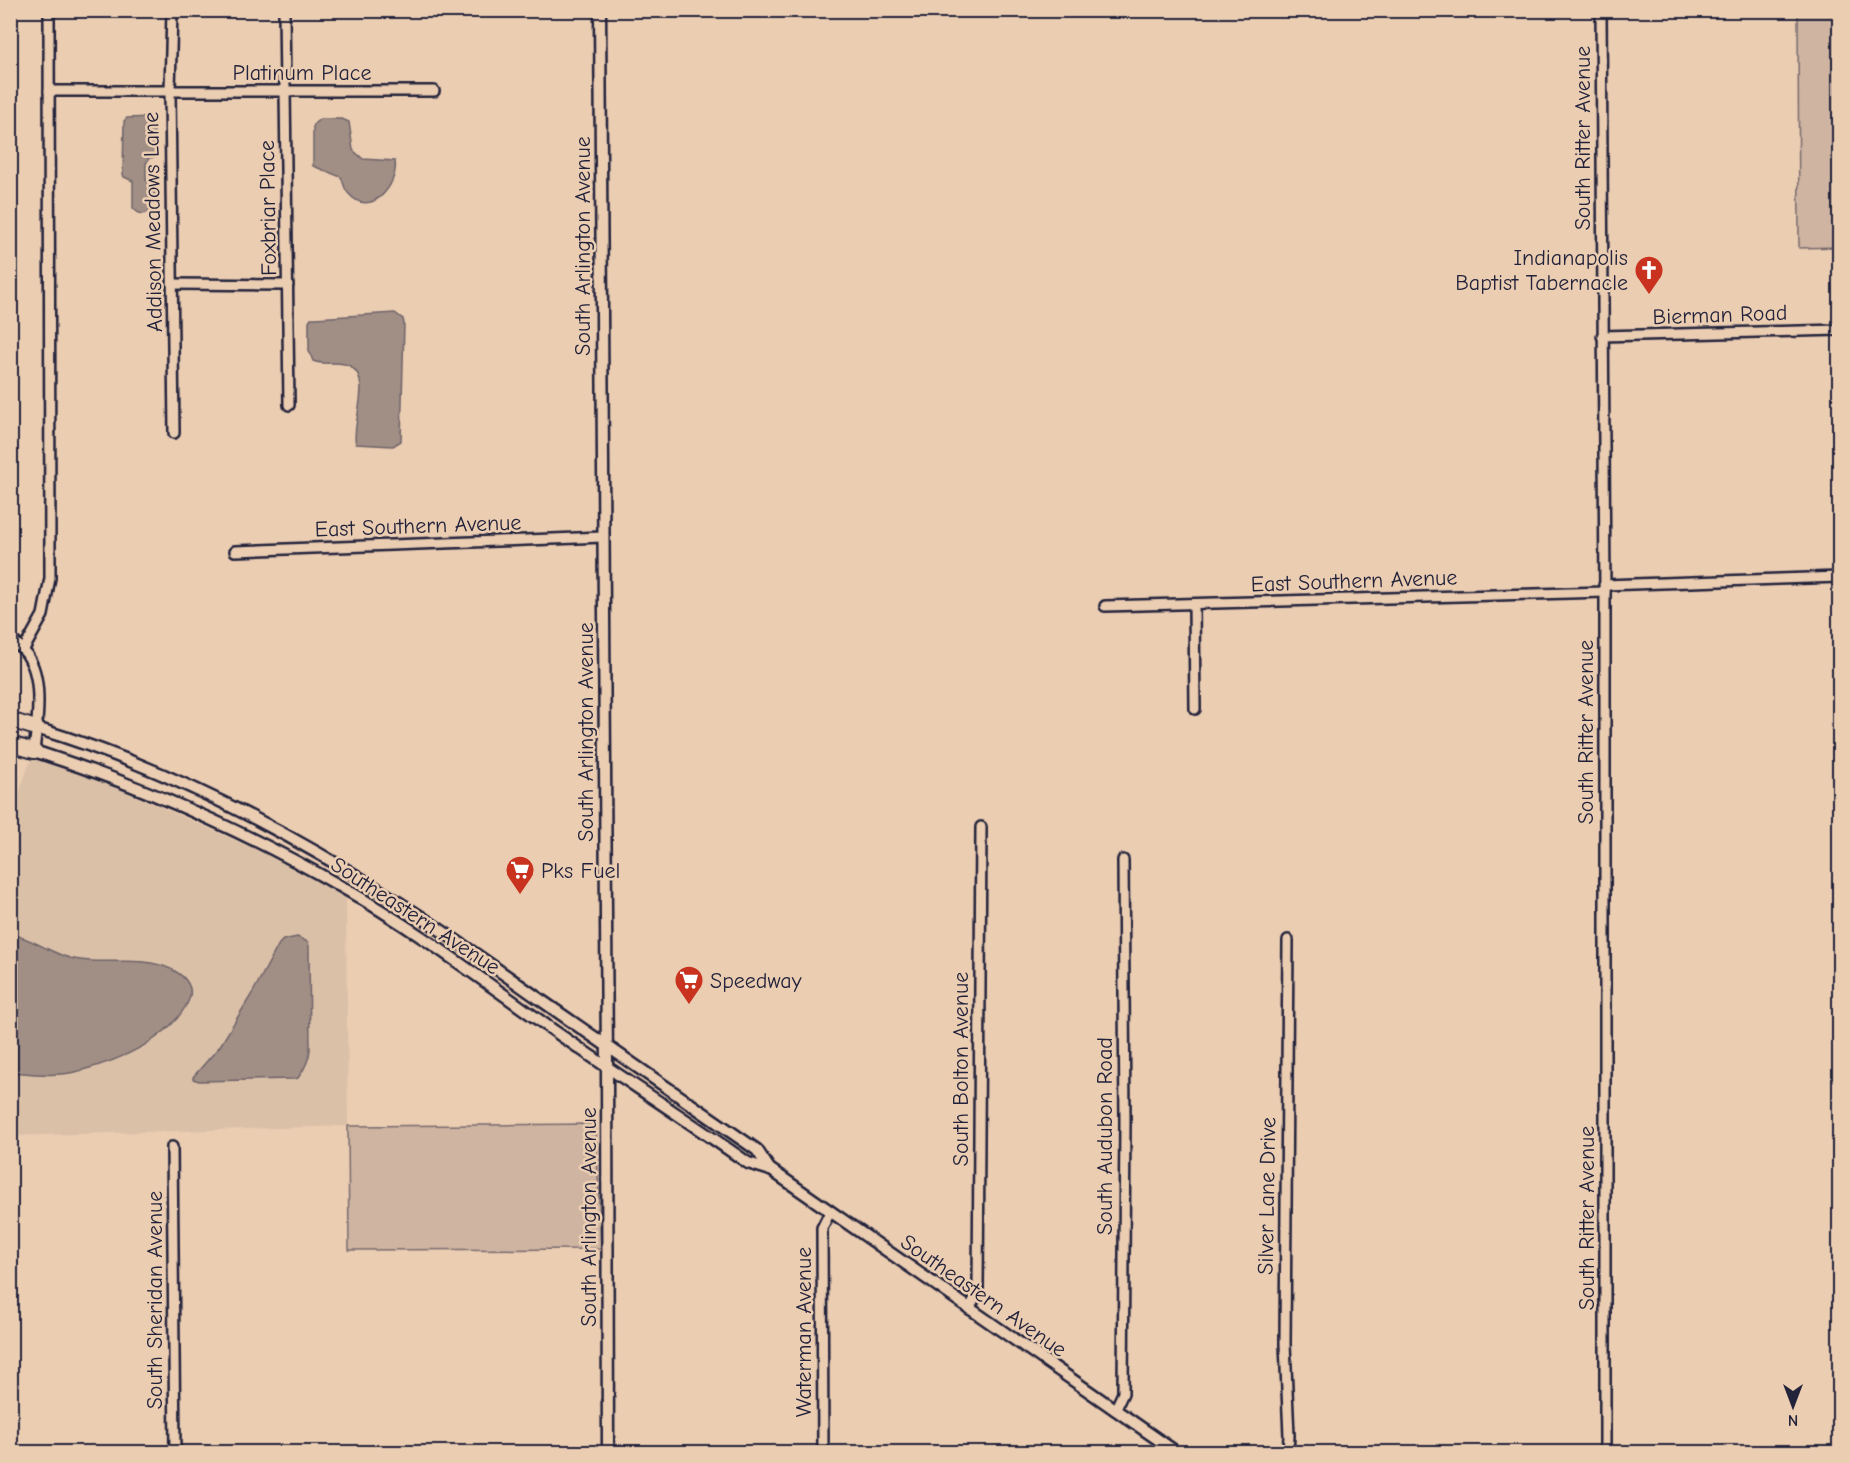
<svg xmlns="http://www.w3.org/2000/svg" width="1850" height="1463" viewBox="0 0 1850 1463" font-family="'Comic Neue',sans-serif">
	<rect width="100%" height="100%" fill="#ebcdb2"/>
	<filter id="ink" filterUnits="userSpaceOnUse"><feTurbulence type="fractalNoise" baseFrequency=".0167" numOctaves="2"/><feDisplacementMap in="SourceGraphic" scale="12" xChannelSelector="R" yChannelSelector="G"/><feConvolveMatrix kernelMatrix="1 2 1 2 8 2 1 2 1" color-interpolation-filters="sRGB"/></filter>
	<g filter="url(#ink)">
		<path fill="#dbc0a8" d="M34 751 346 889 348 1126 11 1136 10 786 20 790Z"/>
		<g fill="#ceb4a1" stroke="#786b6e" stroke-width="1.5">
			<path d="M1798 11H1839V247L1799 248Z"/>
			<path d="M596 1124 601 1249 349 1250 348 1126Z"/>
		</g>
		<g fill="#a18f86" stroke="#6e6368" stroke-width="1.5">
			<path d="M153 117 155 154 154 157 149 158 146 164V180L155 185C156 198 149 226 133 208V181L124 177 123 174 124 121 127 118Z"/>
			<path d="M320 119H342L349 122 353 150 363 159 395 161C399 185 370 219 349 194 344 190 344 183 341 177L313 166V127L315 123Z"/>
			<path d="M395 313 403 319 404 324 401 441 393 446 356 444C350 425 374 380 350 366 339 360 325 366 313 361L309 351V321L311 318H315Z"/>
			<path d="M10 934C26 935 54 955 74 959 107 966 142 954 173 970 186 977 195 988 188 1002 168 1041 118 1061 79 1071 57 1077 33 1074 11 1072Z"/>
			<path d="M297 937 308 942 309 946 310 1050C309 1060 304 1070 298 1078L294 1079 199 1081 193 1079V1077L220 1046 253 992 279 944 283 940Z"/>
		</g>
		<g fill="none" stroke-linecap="round" stroke-linejoin="round">
			<g stroke="#22223b" stroke-width="14">
				<g id="minor">
					<path d="M172 10 170 91 174 433"/>
					<path d="M284 10 289 405"/>
					<path d="M1601 10 1605 592V1452"/>
					<path d="M49 91H434"/>
					<path d="M172 284 288 285"/>
					<path d="M1602 336 1840 330"/>
					<path d="M235 551 603 537"/>
					<path d="M1604 585 1840 577"/>
					<path d="M1194 604 1195 709"/>
					<path d="M1105 606 1605 592"/>
					<path d="M10 639C19 645 26 651 30 660 43 683 37 725 34 751"/>
					<path d="M24 649 43 615 50 578 49 10"/>
					<path d="M172 1147 175 1452"/>
					<path d="M969 1309 978 1293 981 827"/>
					<path d="M1115 1410 1123 1393 1125 1121 1123 860"/>
					<path d="M823 1452 822 1228 830 1212"/>
					<path d="M1288 1452 1289 1436 1285 1344 1288 940"/>
				</g>
			</g>
			<g stroke="#22223b" stroke-width="15">
				<g id="major">
					<path d="M600 10 607 1066 608 1452"/>
					<path d="M36 728C163 766 284 829 395 900 446 932 495 968 545 1003 615 1052 686 1101 757 1150L770 1170"/>
					<path d="M34 751C140 785 243 830 340 886 414 928 481 979 550 1028 616 1074 683 1117 748 1163L771 1170 1176 1452"/>
				</g>
			</g>
			<g stroke="#22223b" stroke-width="18">
				<g id="highway">
					<path d="M10 720 36 728"/>
					<path d="M10 744 34 751"/>
				</g>
			</g>
			<use href="#minor" stroke="#ebcdb2" stroke-width="9"/>
			<use href="#major" stroke="#ebcdb2" stroke-width="10"/>
			<use href="#highway" stroke="#ebcdb2" stroke-width="14"/>
		</g>
	</g>
	<defs>
		<g id="church-pin" transform="scale(1.5)"><path d="M0 17L-7.5 6A9.5 9.5 0 1 1 7.5 6Z" fill="#c8321e" stroke="#ebcdb2"/><path d="M-1.2-6h2.4v3.5h3.3v2.4h-3.3V6h-2.4V-.1h-3.3v-2.4h3.3Z" fill="#fff"/></g>
		<g id="supermarket-pin" transform="scale(1.5)"><path d="M0 17L-7.5 6A9.5 9.5 0 1 1 7.5 6Z" fill="#c8321e" stroke="#ebcdb2"/><path d="M-6-5.5h2.5l.6 2H6L4.5 2H-2.5L-4.4-4H-6ZM-1.5 3.2a1.3 1.3 0 1 0 .1 0ZM3 3.2a1.3 1.3 0 1 0 .1 0Z" fill="#fff"/></g>
	</defs>
	<g fill-rule="evenodd">
		<use href="#church-pin" x="1649" y="270"/>
		<use href="#supermarket-pin" x="520" y="870"/>
		<use href="#supermarket-pin" x="689" y="980"/>
	</g>
	<g text-anchor="middle" stroke-width="5" stroke-linejoin="round" paint-order="stroke">
		<g font-size="22" fill="#22223b" stroke="#ebcdb2">
			<text x="302" y="80">Platinum Place</text>
			<text transform="translate(1582 138) rotate(-90)" y="8">South Ritter Avenue</text>
			<text transform="translate(267 208) rotate(-91)" y="8">Foxbriar Place</text>
			<text transform="translate(152 222) rotate(-91)" y="8">Addison Meadows Lane</text>
			<text transform="translate(582 246) rotate(-90)" y="8">South Arlington Avenue</text>
			<text transform="translate(1720 314) rotate(-2)" y="8">Bierman Road</text>
			<text transform="translate(418 525) rotate(-2)" y="8">East Southern Avenue</text>
			<text transform="translate(1354 580) rotate(-2)" y="8">East Southern Avenue</text>
			<text transform="translate(585 732) rotate(-90)" y="8">South Arlington Avenue</text>
			<text transform="translate(1585 732) rotate(-90)" y="8">South Ritter Avenue</text>
			<text transform="translate(416 915) rotate(33)" y="8">Southeastern Avenue</text>
			<text transform="translate(960 1069) rotate(-90)" y="8">South Bolton Avenue</text>
			<text transform="translate(1104 1136) rotate(-90)" y="8">South Audubon Road</text>
			<text transform="translate(1266 1196) rotate(-89)" y="8">Silver Lane Drive</text>
			<text transform="translate(588 1217) rotate(-90)" y="8">South Arlington Avenue</text>
			<text transform="translate(1586 1218) rotate(-90)" y="8">South Ritter Avenue</text>
			<text transform="translate(984 1295) rotate(35)" y="8">Southeastern Avenue</text>
			<text transform="translate(154 1300) rotate(-90)" y="8">South Sheridan Avenue</text>
			<text transform="translate(803 1332) rotate(-90)" y="8">Waterman Avenue</text>
		</g>
		<g font-size="22" fill="#22223b" stroke="#ebcdb2" text-anchor="start">
			<text x="1628" y="265" text-anchor="end">Indianapolis<tspan x="1628" dy="25">Baptist Tabernacle</tspan></text>
			<text x="541" y="878">Pks Fuel</text>
			<text x="710" y="988">Speedway</text>
		</g>
	</g>
	<rect width="1850" height="1463" fill="none" stroke="#ebcdb2" stroke-width="36"/>
	<rect x="18" y="18" width="1814" height="1427" fill="none" stroke="#22223b" stroke-width="2" filter="url(#ink)"/>
	<g transform="translate(1793 1406) rotate(180)" stroke="#ebcdb2" stroke-width="4.5" paint-order="stroke">
	<path d="M0-4.5L10 22L0 15L-10 22Z" fill="#22223b"/>
	<text y="-9" font-size="16" font-weight="bold" text-anchor="middle" fill="#22223b">N</text>
	</g>
</svg>
